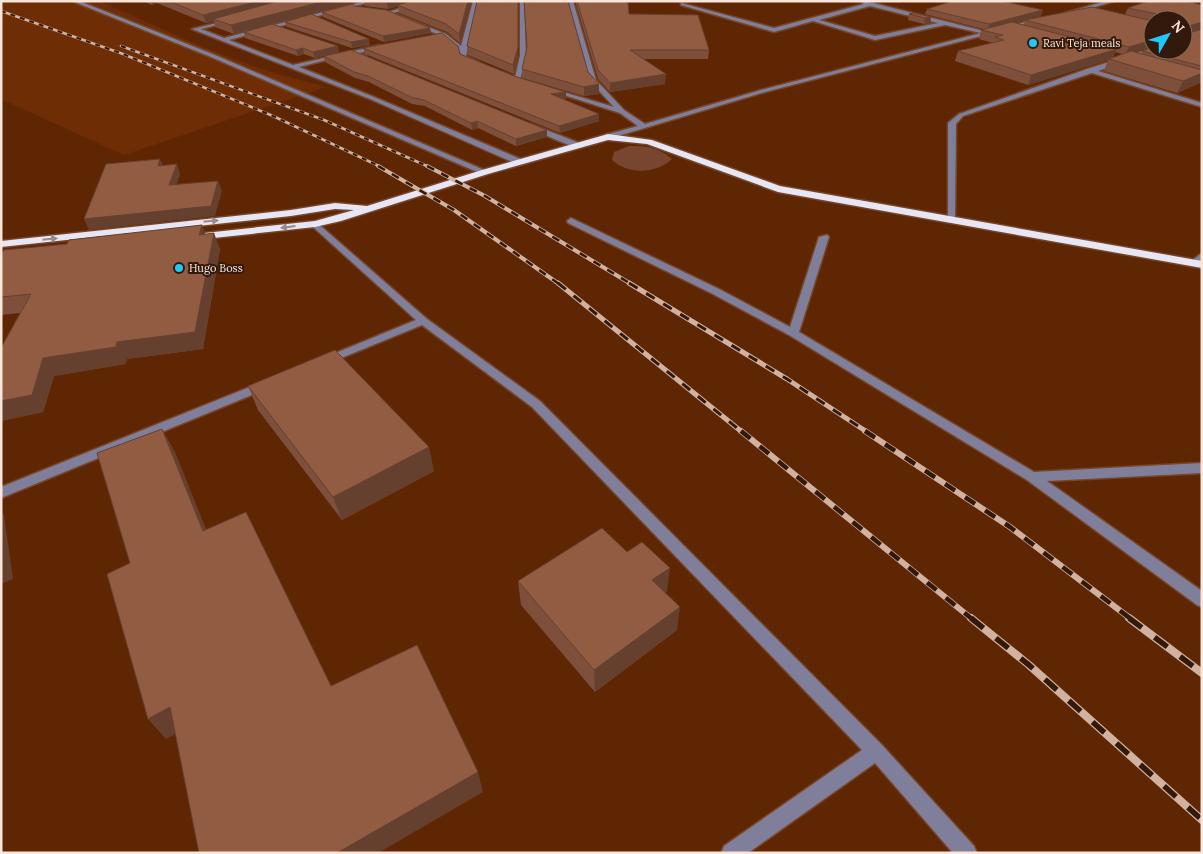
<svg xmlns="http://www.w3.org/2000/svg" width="1203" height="854" viewBox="0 0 1203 854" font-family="Lora,serif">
	<rect width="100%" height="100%" fill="#5f2604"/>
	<path fill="#6e2d05" d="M1 1H99L203 47 267 71 326 87 124 155 1 99Z"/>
	<path fill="#78462e" d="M629 146C647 146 658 147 672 159 656 174 628 175 612 160L614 152Z"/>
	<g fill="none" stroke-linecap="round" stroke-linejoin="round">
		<g stroke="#784526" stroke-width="3">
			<g id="minor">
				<path d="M72 1H79L215 55 489 172 482 174 211 57Z"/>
				<path d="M365 1H374L229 40 293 65 342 54V56L299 67 374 97 523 160V164H517L370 99 192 29 233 19V21L201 29 224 38Z"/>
				<path d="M425 1H434L393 13 446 34 461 46 473 1H478L466 56 479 62V64L461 58 460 51 442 36 385 13Z"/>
				<path d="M520 1H524L526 56 520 80 517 82 502 75 505 73 515 77 520 56Z"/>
				<path d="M568 1H573L596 80 624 110 645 124 761 90 981 33 945 25 875 40 813 21 774 32 681 5V3L774 28 864 4 862 3 865 1 988 32 1040 18 1043 20 765 92 608 139 604 137 605 135 638 126 620 113 548 90 553 89 614 107 590 81ZM870 6 938 23 875 36 819 20Z"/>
				<path d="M1106 1H1115L1065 16 1062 14Z"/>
				<path d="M380 45 382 48 359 53 366 56 364 59 349 52Z"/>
				<path d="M1153 48 1155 51 1098 71 1202 103V107L1092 73 963 116 956 124 955 219 948 221V123L959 114 1087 69Z"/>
				<path d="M531 124 582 144 583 146 576 148 528 128 527 126Z"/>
				<path d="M571 218 719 289 790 327 819 237 827 235 829 237 799 332 1034 472 1202 463V473L1047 481 1202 591V607L1197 605 1027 480 789 335 711 293 568 223 567 221Z"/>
				<path d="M315 221 427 319 540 401 882 745 974 846 977 853H953L875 763 748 853H721L724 846 862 750 532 407 422 325 329 363H321L319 361 321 359 416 320 312 226 311 224Z"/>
				<path d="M1202 253V261L1196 266H1190V262Z"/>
				<path d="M265 381 269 382 271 385 269 388 1 498V487Z"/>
			</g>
		</g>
		<g stroke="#784526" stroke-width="3">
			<path id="highway" d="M608 134 652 140 780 186 1202 261V268L778 192 647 144 608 140 488 174 341 221 315 227 195 240 190 237 195 234 315 221 354 210 335 209 291 216 1 247V241L291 210 335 203 367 206 482 170Z"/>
		</g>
		<use href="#minor" fill="#807f9b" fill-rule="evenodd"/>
		<use href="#highway" fill="#e6e6f4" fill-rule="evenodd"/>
		<g stroke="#d1b2a1" stroke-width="2.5">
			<g id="rail-far4">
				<path d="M1 11 123 54 273 116 381 167"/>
				<path d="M121 46 324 120 429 167"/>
			</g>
		</g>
		<g stroke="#d1b2a1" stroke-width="4">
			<g id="rail-far3">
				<path d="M378 166 454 210 559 284"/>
				<path d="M427 166 485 196 631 284"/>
			</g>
		</g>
		<g stroke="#d1b2a1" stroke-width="5">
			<g id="rail-far2">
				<path d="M558 283 742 432"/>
				<path d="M629 283 787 379 867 432"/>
			</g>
		</g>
		<g stroke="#d1b2a1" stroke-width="6">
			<g id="rail-far1">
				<path d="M741 431 972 619"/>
				<path d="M865 431 1010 527 1131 619"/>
			</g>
		</g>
		<g stroke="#d1b2a1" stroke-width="8">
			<g id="rail">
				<path d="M971 618 1029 665 1202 820"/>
				<path d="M1129 618 1202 673"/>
			</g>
		</g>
		<use href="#rail-far4" stroke="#33190c" stroke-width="2" stroke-dasharray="5" stroke-linecap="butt"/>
		<use href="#rail-far3" stroke="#33190c" stroke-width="2.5" stroke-dasharray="8" stroke-linecap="butt"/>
		<use href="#rail-far2" stroke="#33190c" stroke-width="3" stroke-dasharray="10" stroke-linecap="butt"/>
		<use href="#rail-far1" stroke="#33190c" stroke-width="4.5" stroke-dasharray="12" stroke-linecap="butt"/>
		<use href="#rail" stroke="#33190c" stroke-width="5.5" stroke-dasharray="16" stroke-linecap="butt"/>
	</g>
	<g fill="#7e4f3a" fill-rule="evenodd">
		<path d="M143 1H357L234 34 215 27 214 21 206 23 157 3 152 5Z"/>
		<path d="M364 1H471L460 43 447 32 399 13 398 6 388 9 365 6Z"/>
		<path d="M518 1V56L514 74 468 55 467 46Z"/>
		<path d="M575 1H625L629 14 709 50 708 59H643L665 84 610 92 598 79Z"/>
		<path d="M1163 2 1202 5V28L1186 34 1202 29V80L1200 83 1177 93 1104 71 1108 60 1028 85 955 61 958 51 993 43 979 39 981 30 983 29 925 14 927 9 1041 16 1015 23 1024 25 1025 20 1125 14 1128 8ZM1153 20H1183V50L1142 51 1141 54 1134 52 1153 46ZM1115 52 1122 54 1113 58Z"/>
		<path d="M355 6 430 28 431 33 384 42 323 17 322 12Z"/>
		<path d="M909 14 931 17 930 23 924 24 908 20Z"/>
		<path d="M285 22 370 45 352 48 287 27Z"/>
		<path d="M244 32 339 52 315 58 304 54 298 56 245 38Z"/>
		<path d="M527 47 588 72 599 94 584 96 522 78V69Z"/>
		<path d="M363 48 460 54 514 76 566 92V99H562L599 121 560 133 365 54Z"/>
		<path d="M324 56 547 137 516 146 478 128 472 130 425 106 412 104 369 82 355 78 325 62Z"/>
		<path d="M205 234 220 249 203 349 127 359 125 364 54 376 43 412 1 421V348L20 313 1 315V254Z"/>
		<path d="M248 386 434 471 342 520 258 410Z"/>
		<path d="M518 581 667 591 665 593 677 630 595 692 521 605Z"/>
	</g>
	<g fill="#66402f">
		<path d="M151 1H157V3L152 5Z"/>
		<path d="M259 1H291L213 19 214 21 206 23 203 15Z"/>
		<path d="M325 1H357L234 34 231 25Z"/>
		<path d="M387 1H417L397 5 398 6 388 9Z"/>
		<path d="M468 1H471L460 43 459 34Z"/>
		<path d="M518 1V56L514 74 513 65Z"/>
		<path d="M1043 10 1041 16 987 30 989 24Z"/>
		<path d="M931 17 930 23 924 24 925 18Z"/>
		<path d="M1202 22V28L1183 34 1186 27Z"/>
		<path d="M430 28 431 33 384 42 383 36Z"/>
		<path d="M369 39 370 45 352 48 351 42Z"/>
		<path d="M1153 40V46L1125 55 1129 47Z"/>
		<path d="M338 46 339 52 315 58 313 52Z"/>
		<path d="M303 48 304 54 298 56 296 50Z"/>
		<path d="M1117 49 1112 59H1109L1108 60 1028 85 1031 75Z"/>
		<path d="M1202 73V80L1200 83 1177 93 1183 81Z"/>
		<path d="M666 74 665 84 610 92V83Z"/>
		<path d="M599 84V94L584 96V87Z"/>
		<path d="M566 92V99L551 101V94Z"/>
		<path d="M599 114V121L560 133 559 126Z"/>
		<path d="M477 121 478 128 472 130 471 123Z"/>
		<path d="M547 130V137L516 146V139Z"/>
		<path d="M160 159 164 168 158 166Z"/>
		<path d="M177 164 180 174 173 196 169 185Z"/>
		<path d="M218 181 222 191 215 216 89 230 84 219Z"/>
		<path d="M202 225 208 241 199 235Z"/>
		<path d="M214 233 220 249 203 349 127 359 125 364 54 376 43 412 1 421V401L43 358Z"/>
		<path d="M162 429 175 452 216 554 203 531Z"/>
		<path d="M429 447 434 471 342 520 333 497Z"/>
		<path d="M1 511 4 515 13 579 1 584Z"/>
		<path d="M670 568 667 591 650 603 652 580Z"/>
		<path d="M680 607 677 630 595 692 594 670Z"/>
		<path d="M170 707 187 728 166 739 148 719Z"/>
		<path d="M478 772 483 792 378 853H337Z"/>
	</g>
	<g fill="#925c43" stroke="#66402f">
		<path d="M169 1H259L203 15Z"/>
		<path d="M278 1H325L231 25 213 19Z"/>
		<path d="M412 1H468L459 34 446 24 397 5Z"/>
		<path d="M477 1H518V47L513 65 467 46Z"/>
		<path d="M524 1H568L588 72 599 84 584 87 522 69 527 47Z"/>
		<path d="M577 1H625V2L628 3 629 14 698 15 709 50H630L666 74 610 83 598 70Z"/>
		<path d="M953 1H1002L1043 10 989 24 927 9Z"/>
		<path d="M1148 1H1157L1163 2 1166 1H1187L1202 5V22L1186 27V34L1202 29V66L1142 51 1153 47V50H1183V20H1158V19L1157 14 1128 8Z"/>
		<path d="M352 4 355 6 386 10 430 28 383 36 322 12Z"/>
		<path d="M1092 7 1153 21V40L1129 47 1025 20Z"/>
		<path d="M913 13 931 17 925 18 909 14Z"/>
		<path d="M311 14 369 39 351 42 285 22Z"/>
		<path d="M1012 22 1117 49 1031 75 958 51 1004 40 995 37 1003 35 981 30Z"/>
		<path d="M272 24 338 46 313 52 303 48 296 50 244 32Z"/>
		<path d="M442 33 458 46 460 54 514 76 566 92 551 94 599 114 559 126 363 48Z"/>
		<path d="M351 50 547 130 516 139 477 121 471 123 424 100 411 97 368 76 354 72 324 56Z"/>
		<path d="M1131 51 1202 70V73L1183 81 1109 59Z"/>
		<path d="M160 159 158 166 177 164 169 185 218 181 211 206 84 219 106 164Z"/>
		<path d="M202 225 199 235 214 233 195 332 117 342 116 347 43 358 32 395 1 401V348L31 294 1 297V254L4 250 67 244 69 240Z"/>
		<path d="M335 350 429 447 333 497 248 386Z"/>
		<path d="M162 429 203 531 246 512 331 686 417 645 478 772 337 853H199L170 707 148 719 107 574 130 563 97 453Z"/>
		<path d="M602 528 627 552 642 542 670 568 652 580 680 607 594 670 518 581Z"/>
	</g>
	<defs><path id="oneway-solid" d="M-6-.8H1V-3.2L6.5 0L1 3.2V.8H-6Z" transform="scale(1.25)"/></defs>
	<g fill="#958a8c">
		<use href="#oneway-solid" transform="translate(211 221) rotate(-6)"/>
		<use href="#oneway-solid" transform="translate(288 227) rotate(173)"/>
		<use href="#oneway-solid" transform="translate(50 239) rotate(-6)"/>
	</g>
	<g fill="#20c9fd" stroke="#33190c" stroke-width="2">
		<circle cx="1033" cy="43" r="5"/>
		<circle cx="179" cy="268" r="5"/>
	</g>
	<g text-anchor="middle" stroke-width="4" stroke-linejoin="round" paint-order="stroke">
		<g font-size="11" fill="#fbe5da" stroke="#33190c" text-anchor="start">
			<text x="1043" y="47">Ravi Teja meals</text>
			<text x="189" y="272">Hugo Boss</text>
		</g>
	</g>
	<rect width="1203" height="854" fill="none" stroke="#fbe5da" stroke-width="5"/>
	<g transform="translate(1168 35) rotate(51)"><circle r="24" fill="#33190c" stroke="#836b5e"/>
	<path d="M0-4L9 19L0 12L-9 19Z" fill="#20c9fd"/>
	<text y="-8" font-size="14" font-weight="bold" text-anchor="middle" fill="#fbe5da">N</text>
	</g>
</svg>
